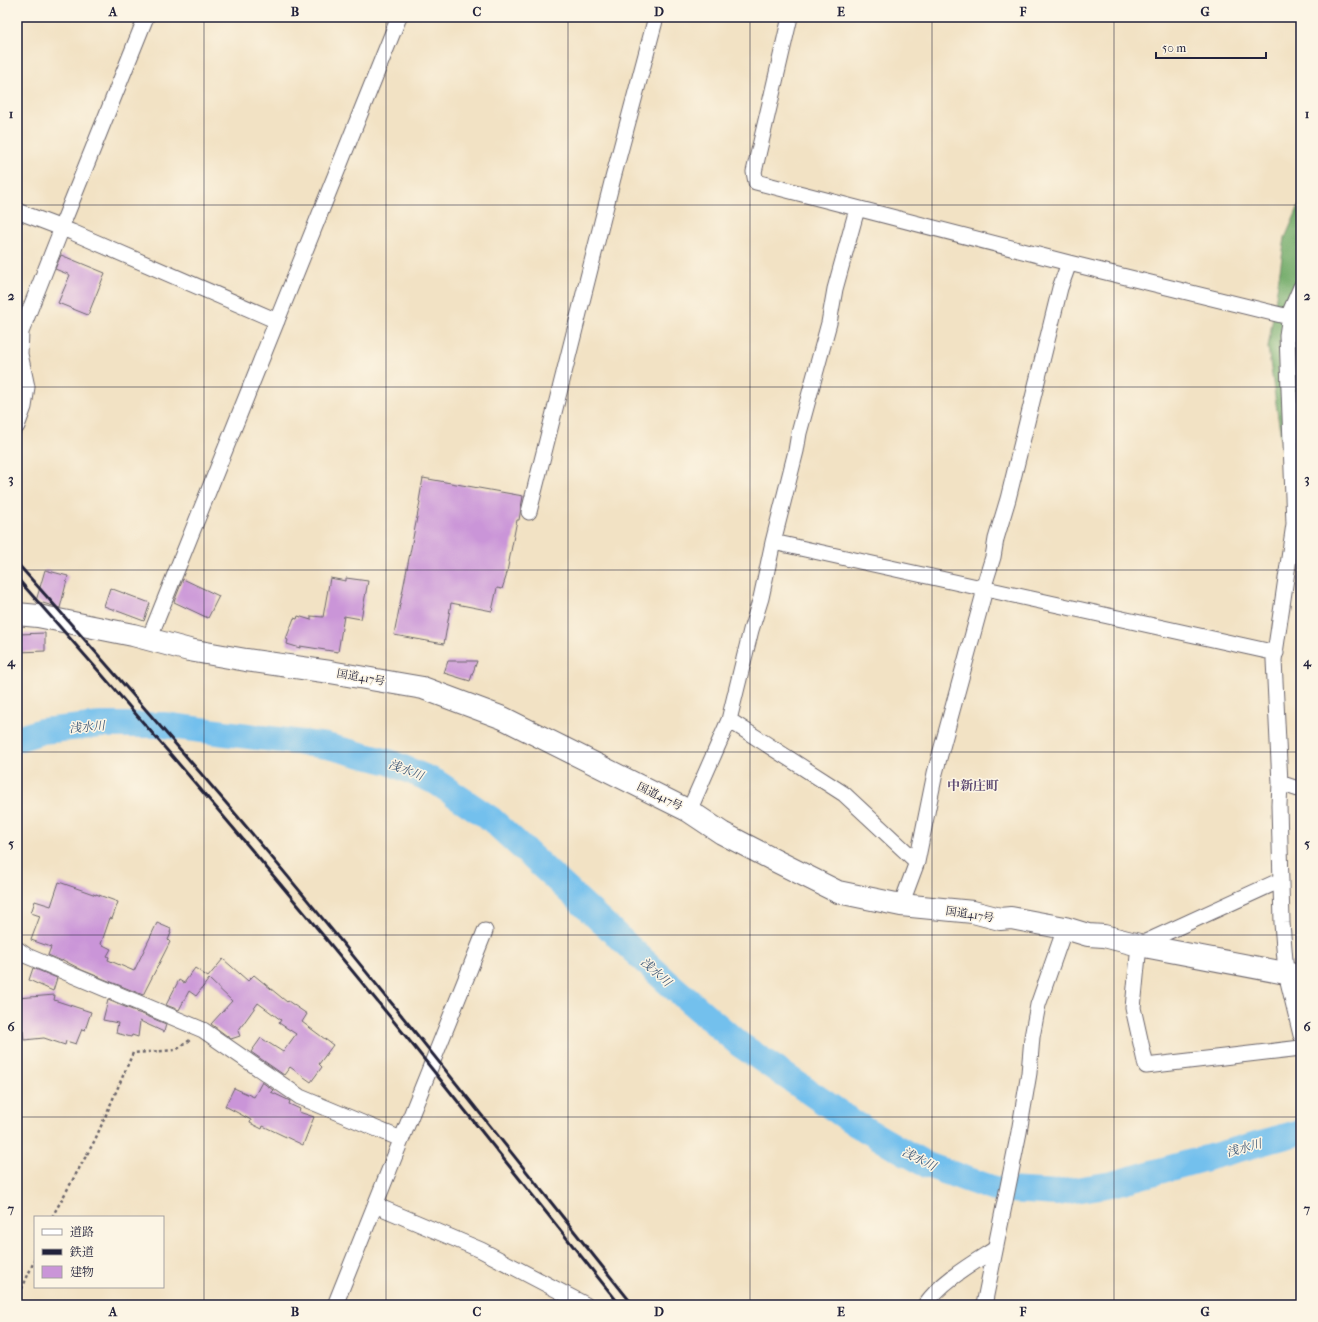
<svg xmlns="http://www.w3.org/2000/svg" width="1318" height="1322" font-family="'IM FELL French Canon','Noto Serif JP',serif">
<rect width="100%" height="100%" fill="#fcf5e5"/>
<filter id="ink" filterUnits="userSpaceOnUse"><feTurbulence type="fractalNoise" baseFrequency=".025" numOctaves="2"/><feDisplacementMap in="SourceGraphic" scale="8" xChannelSelector="R" yChannelSelector="G"/><feConvolveMatrix kernelMatrix="1 2 1 2 8 2 1 2 1" color-interpolation-filters="sRGB"/></filter>
<filter id="wash" filterUnits="userSpaceOnUse"><feTurbulence type="fractalNoise" baseFrequency=".012" numOctaves="4" result="noise"/><feDisplacementMap in="SourceGraphic" scale="16" xChannelSelector="R" yChannelSelector="G"/><feGaussianBlur stdDeviation="0.9" result="paint"/><feColorMatrix in="noise" values="0 0 0 0 0 0 0 0 0 0 0 0 0 0 0 0 0 1.4 0 .05"/><feComposite in="paint" operator="in"/></filter>
<g filter="url(#wash)">
<rect width="100%" height="100%" fill="#f2e2c4"/>
<path fill="#73ac6a" stroke="#4a6752" d="M1301 201V524L1286 473 1268 348 1285 238Z"/>
<g fill="none" stroke-linecap="round" stroke-linejoin="round">
<path stroke="#73c0ed" stroke-width="26" d="M17 739 42 731 101 725H163L327 746 389 762 436 782 491 819 666 981 739 1044 856 1124 927 1165 994 1189 1057 1193 1112 1184 1301 1132"/>
</g>
<g id="blocks">
<path fill="#ca95d8" d="M61 255 105 273 88 315 58 303 70 275 55 269Z
M423 478 523 496 519 520H517L506 577 502 589 497 588 492 611 451 603 444 644 394 635 420 502 419 501Z
M45 570 68 576 60 608 36 601Z
M330 578 346 581V578L368 581 361 619 344 616 338 652 300 646V648L287 644 288 640 286 639 294 618 297 619 298 616 311 620V616L323 617Z
M183 579 219 596 208 618 174 602Z
M110 588 150 603 144 621 104 606Z
M45 633V651L18 652 19 634Z
M448 661H477L470 681 444 673Z
M59 882 96 895V894L118 902 112 919 110 918 101 944 111 949 107 956 109 957 108 960 134 971 157 923 171 929 170 933H171L168 940 170 942 143 995 82 970 63 960 62 961 48 955 51 947 31 940 40 916 31 913 35 901 51 906Z
M223 959 248 981 254 975 287 1002 288 1001 307 1014 302 1022 333 1045 319 1064 322 1067 311 1082 290 1067 284 1075 251 1052 261 1038 283 1052 296 1034 279 1023 281 1020 258 1003 238 1031 240 1036 231 1039 211 1024 232 1001 209 979 196 996 189 991 179 1010 166 1005 179 980 184 983 195 968 208 977Z
M33 968 57 978 53 991 29 980Z
M55 995 54 1000 91 1012 85 1030 82 1029 76 1044 66 1041 65 1045 44 1038 24 1040 23 1030H17V998Z
M108 1000 135 1011V1012L142 1014 166 1024 164 1032 140 1021 138 1037 132 1035 131 1037 116 1033 118 1023 103 1020Z
M262 1082 273 1090 271 1092 290 1101 289 1104 300 1109 299 1112 314 1117 303 1145 263 1126 262 1129 250 1123 251 1120 225 1106 234 1088 254 1097Z"/>
</g>
</g>
<g filter="url(#ink)">
<use href="#blocks" fill-opacity="0" stroke="#6b656b" stroke-width="1"/>
<g fill="none" stroke-linecap="round" stroke-linejoin="round">
<defs>
<path id="street" d="M790 17 754 172 756 182 1069 263 1289 317
M17 211 72 232 277 321
M61 228 146 17
M1301 287 1291 310 1287 335 1294 524 1274 660 1280 783 1279 805 1282 923 1286 973 1301 1035
M17 426 24 407 27 387 20 354 21 332 62 228
M529 512 613 178 656 17
M773 542 1276 653
M149 639 399 17
M729 720 844 794 917 862
M1280 783 1301 790
M689 811 729 720 751 630 761 598 773 542 796 451 799 433 829 323 835 289 857 209
M1281 880 1139 945 1133 1008 1146 1066 1301 1048
M901 905 917 862 935 773 983 597V589L993 557 996 539 1008 499 1060 288 1069 263
M17 949 27 956 203 1030 300 1097 401 1139
M375 1205 481 1250 586 1305
M335 1305 485 931
M925 1305C942 1281 970 1265 995 1249
M984 1305 1019 1132 1029 1073 1032 1037 1038 1005 1065 928"/>
<path id="highway" d="M17 614 38 616 133 635 189 650 246 660 330 672 423 688 503 718 689 811 722 833 776 861 838 892 901 905 973 912 1000 919 1011 918 1065 928 1088 935 1104 936 1139 945 1301 976"/>
</defs>
<use href="#street" stroke="#6b656b" stroke-width="17"/>
<use href="#highway" stroke="#6b656b" stroke-width="24"/>
<path stroke="#6b656b" stroke-width="2.5" stroke-dasharray="3 3" stroke-linecap="butt" d="M52 1217 95 1140 133 1053 176 1050 190 1040
M17 1300 35 1259"/>
<use href="#street" stroke="#fff" stroke-width="15"/>
<use href="#highway" stroke="#fff" stroke-width="22"/>
<path stroke="#22223b" stroke-width="3" d="M17 563C90 645 162 728 233 811 370 973 501 1140 633 1305
M17 578C149 727 278 879 404 1034 476 1124 548 1215 620 1305"/>
</g>
</g>
<path fill="none" stroke="#22223b" stroke-width="1" stroke-opacity="0.55" d="M204 17V1305M386 17V1305M568 17V1305M750 17V1305M932 17V1305M1114 17V1305M17 205H1301M17 387H1301M17 570H1301M17 752H1301M17 935H1301M17 1117H1301"/>
<g text-anchor="middle" stroke-width="3" stroke-linejoin="round" paint-order="stroke">
<g font-size="11" fill="#22223b" stroke="#fcf5e5">
<text transform="translate(361 677) rotate(10)" y="4">国道417号</text>
<text transform="translate(660 796) rotate(26)" y="4">国道417号</text>
<text transform="translate(970 914) rotate(9)" y="4">国道417号</text>
</g>
<g font-size="12" font-style="italic" fill="#3e5979" stroke="#fcf5e5">
<text transform="translate(87 727) rotate(-5)" y="4">浅水川</text>
<text transform="translate(406 770) rotate(21)" y="4">浅水川</text>
<text transform="translate(656 972) rotate(42)" y="4">浅水川</text>
<text transform="translate(1244 1148) rotate(-15)" y="4">浅水川</text>
<text transform="translate(919 1159) rotate(27)" y="4">浅水川</text>
</g>
<g font-size="13" font-weight="bold" fill="#5d4a72" stroke="#fcf5e5">
<text x="973" y="790">中新庄町</text>
</g>
</g>
<rect width="1318" height="1322" fill="none" stroke="#fcf5e5" stroke-width="44"/>
<rect x="34" y="1216" width="130" height="72" fill="#fcf5e5" stroke="#a5a1a1"/>
<rect x="42" y="1229" width="20" height="6" fill="#ffffff" stroke="#a5a1a1"/>
<text x="70" y="1236" font-size="12" fill="#22223b">道路</text>
<rect x="42" y="1249" width="20" height="6" fill="#22223b" stroke="#a5a1a1"/>
<text x="70" y="1256" font-size="12" fill="#22223b">鉄道</text>
<rect x="42" y="1266" width="20" height="12" fill="#ca95d8" stroke="#a5a1a1"/>
<text x="70" y="1276" font-size="12" fill="#22223b">建物</text>
<path d="M1156 52v6h110v-6" fill="none" stroke="#22223b" stroke-width="2"/>
<text x="1162" y="52" font-size="12" fill="#22223b" stroke="#fcf5e5" stroke-width="3" paint-order="stroke">50 m</text>
<rect x="22" y="22" width="1274" height="1278" fill="none" stroke="#22223b" stroke-width="1.5"/>
<g font-size="13" text-anchor="middle" font-weight="bold" fill="#22223b">
<text x="113" y="16">A</text>
<text x="295" y="16">B</text>
<text x="477" y="16">C</text>
<text x="659" y="16">D</text>
<text x="841" y="16">E</text>
<text x="1023" y="16">F</text>
<text x="1205" y="16">G</text>
<text x="11" y="118">1</text>
<text x="1307" y="118">1</text>
<text x="11" y="300">2</text>
<text x="1307" y="300">2</text>
<text x="11" y="483">3</text>
<text x="1307" y="483">3</text>
<text x="11" y="666">4</text>
<text x="1307" y="666">4</text>
<text x="11" y="848">5</text>
<text x="1307" y="848">5</text>
<text x="11" y="1031">6</text>
<text x="1307" y="1031">6</text>
<text x="11" y="1213">7</text>
<text x="1307" y="1213">7</text>
<text x="113" y="1316">A</text>
<text x="295" y="1316">B</text>
<text x="477" y="1316">C</text>
<text x="659" y="1316">D</text>
<text x="841" y="1316">E</text>
<text x="1023" y="1316">F</text>
<text x="1205" y="1316">G</text>
</g>
</svg>
